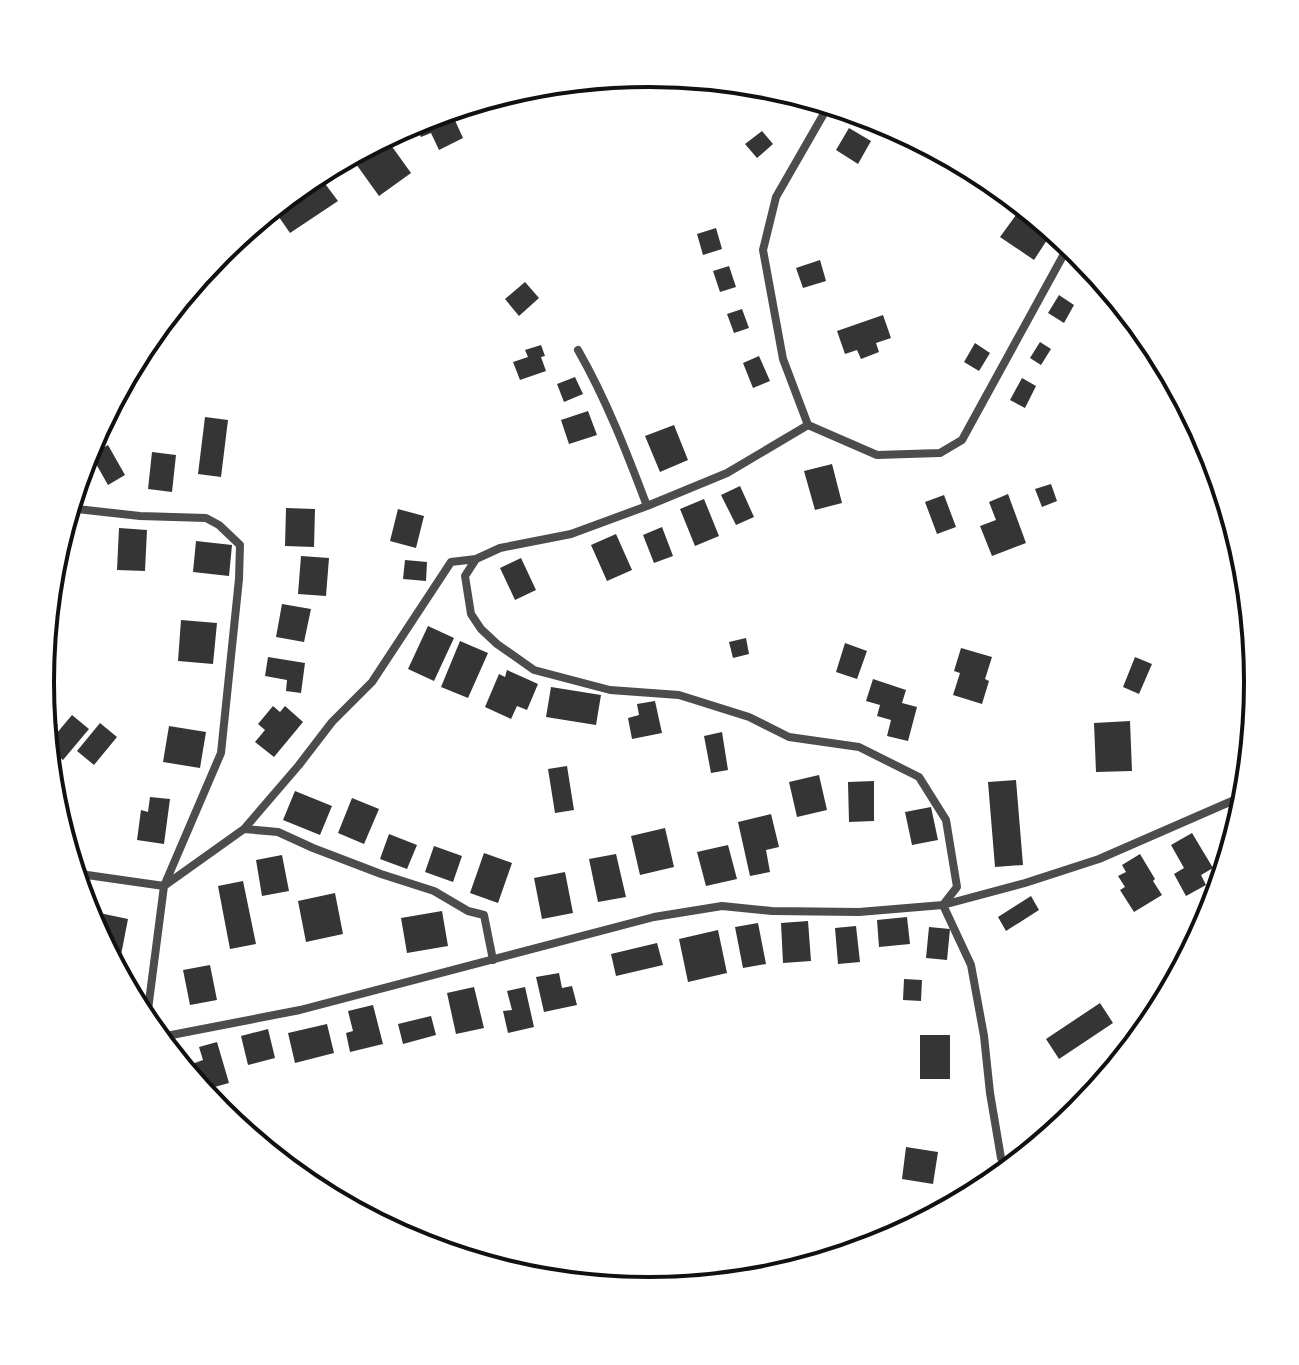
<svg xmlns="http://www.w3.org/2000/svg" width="1299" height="1365" font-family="'Noto Sans',sans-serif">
<rect width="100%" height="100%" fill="#fff"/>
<path fill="#353535" d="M514 90 516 95 487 108 483 99Z
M442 111 446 120 453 116 463 138 439 150 431 133 421 137 417 129 402 136 399 129 417 119Z
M849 128 871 141 858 164 836 150Z
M762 131 773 144 757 158 745 144Z
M388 141 411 173 379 196 356 164Z
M306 180 312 188 323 181 338 201 290 233 272 207 284 198 289 204 300 196 295 189Z
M1016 215 1049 237 1034 260 1000 237Z
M716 228 722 249 703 255 697 234Z
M820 260 826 281 803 288 796 268Z
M729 266 736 287 720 292 713 271Z
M525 282 539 298 519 316 505 299Z
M1059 295 1074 305 1064 323 1048 313Z
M742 309 749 328 734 333 727 314Z
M883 315 891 338 876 343 879 352 861 359 857 350 845 354 837 331Z
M1040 342 1051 349 1041 365 1030 358Z
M975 343 990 353 979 371 964 362Z
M541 345 545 356 541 357 546 371 520 380 513 362 528 357 525 350Z
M759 356 770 381 753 388 743 363Z
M575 377 583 394 564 402 557 384Z
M1022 378 1036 386 1025 408 1010 400Z
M588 411 597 435 569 444 561 420Z
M205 417 228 420 221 477 198 474Z
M674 425 688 460 660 472 645 436Z
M108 445 125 475 108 485 91 455Z
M152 452 176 455 172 492 148 489Z
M832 464 842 503 815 510 804 471Z
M1051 484 1057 501 1042 507 1035 489Z
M740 486 754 517 736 525 721 495Z
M1008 494 1026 543 992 556 980 526 996 520 989 502Z
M944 495 956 527 937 534 925 502Z
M704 499 719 536 695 546 680 509Z
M286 508 315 509 314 547 285 546Z
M398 509 424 516 416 548 390 541Z
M662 527 673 556 654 563 643 535Z
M119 528 147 530 145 571 117 570Z
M616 534 632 570 607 581 591 545Z
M196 541 232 545 229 576 193 572Z
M301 556 329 558 326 596 298 594Z
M521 558 536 590 515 600 500 568Z
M405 560 427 562 426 581 403 579Z
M282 604 311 609 304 642 276 637Z
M181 620 217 623 213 664 178 661Z
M428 626 454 638 434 681 408 669Z
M746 638 749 654 733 658 729 642Z
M460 641 488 653 468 698 441 687Z
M845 643 867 651 857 679 836 672Z
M961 648 992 657 985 679 989 681 982 704 953 695 960 673 954 671Z
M268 657 305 663 301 693 286 691 287 680 265 676Z
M1135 657 1152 664 1139 694 1123 687Z
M507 670 538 684 527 710 517 706 511 719 485 707 499 674 505 677Z
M873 679 906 690 902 703 917 707 908 741 887 736 891 720 877 716 880 705 866 701Z
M551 687 601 695 596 725 546 717Z
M655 701 662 733 632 739 628 718 639 715 637 704Z
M273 706 280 712 285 706 303 722 274 757 255 742 265 730 258 724Z
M43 713 58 725 46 740 44 721Z
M72 715 89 729 63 760 46 746Z
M1130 721 1132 771 1096 772 1094 723Z
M100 723 117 737 94 765 77 751Z
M169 726 206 732 200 768 163 762Z
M722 732 728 770 711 773 704 736Z
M567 766 574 810 555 813 548 769Z
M819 775 827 810 797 817 789 782Z
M1016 780 1023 865 995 867 988 782Z
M874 781V821L849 822 848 782Z
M295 791 332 806 320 835 283 820Z
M150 797 170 799 164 844 137 840 141 810 148 812Z
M352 798 379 809 364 844 338 833Z
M931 807 938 840 912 845 905 812Z
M771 814 779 847 766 850 770 872 750 876 738 822Z
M665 828 674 867 640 875 631 836Z
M1192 833 1213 868 1201 875 1206 885 1186 896 1174 874 1184 868 1171 845Z
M389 834 417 845 407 869 380 859Z
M728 845 737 879 706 886 697 852Z
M434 846 462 856 453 882 425 872Z
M484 853 512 863 498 903 470 893Z
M616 854 626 897 598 902 589 859Z
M1140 854 1155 879 1153 881 1162 895 1134 912 1120 890 1125 887 1118 876 1126 872 1122 865Z
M282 855 289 891 262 896 256 860Z
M565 872 573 913 542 919 534 878Z
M243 881 256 944 230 949 218 886Z
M335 893 343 934 306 942 298 901Z
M1031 896 1039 910 1006 931 998 917Z
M85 910 128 919 121 955 106 952Z
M442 911 448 946 407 953 401 918Z
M907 917 910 944 879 947 877 920Z
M808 921 811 961 783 963 781 923Z
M758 923 766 964 743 968 735 927Z
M856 926 860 962 838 964 835 928Z
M929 927 950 929 947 960 926 958Z
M718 930 727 973 688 982 679 939Z
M657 943 663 965 616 976 611 954Z
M210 965 217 1000 190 1005 183 970Z
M559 973 562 988 572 986 577 1005 544 1012 536 977Z
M904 979 922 980 921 1001 903 1000Z
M474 987 484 1028 456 1034 447 993Z
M525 987 534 1027 508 1033 503 1011 512 1010 507 991Z
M1100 1003 1113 1023 1059 1059 1046 1039Z
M373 1005 383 1044 350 1052 346 1033 353 1031 348 1011Z
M431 1016 436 1035 403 1044 398 1024Z
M327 1024 334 1053 295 1063 288 1033Z
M268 1029 275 1058 248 1065 241 1036Z
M920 1035H950V1079H920Z
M217 1042 229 1083 200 1091 195 1085 189 1065 203 1060 199 1047Z
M906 1147 938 1152 933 1184 902 1179Z"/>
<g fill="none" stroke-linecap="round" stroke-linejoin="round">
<path stroke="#4c4c4c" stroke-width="8" d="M578 350C606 399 627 453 647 506
M808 425 877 455 940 453 962 440 1070 243
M68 510 77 509 140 516 206 518 219 525 240 545 239 579 221 753 164 886 146 1025
M476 559 465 576 471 614 481 629 497 644 534 670 610 690 679 695 749 717 789 737 859 747 919 777 946 820 957 887 943 905 971 965 984 1036 990 1093 1001 1158 1012 1170
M244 829 299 765 332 722 372 682 451 562 476 559 500 548 571 534 647 506 727 473 808 425 783 359 763 250 776 197 830 103
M73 873 164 886 244 829 278 832 313 848 381 874 434 891 468 911 484 915 493 960
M156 1038 300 1010 654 917 722 906 772 911 859 912 943 905 1025 883 1099 859 1248 794"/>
</g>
<path d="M0 0H1299V1365H0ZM54 682a595 595 0 1 1 1190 0a595 595 0 1 1-1190 0Z" fill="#fff" fill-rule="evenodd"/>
<path fill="none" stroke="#111" stroke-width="4" d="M54 682a595 595 0 1 1 1190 0a595 595 0 1 1-1190 0Z"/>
</svg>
